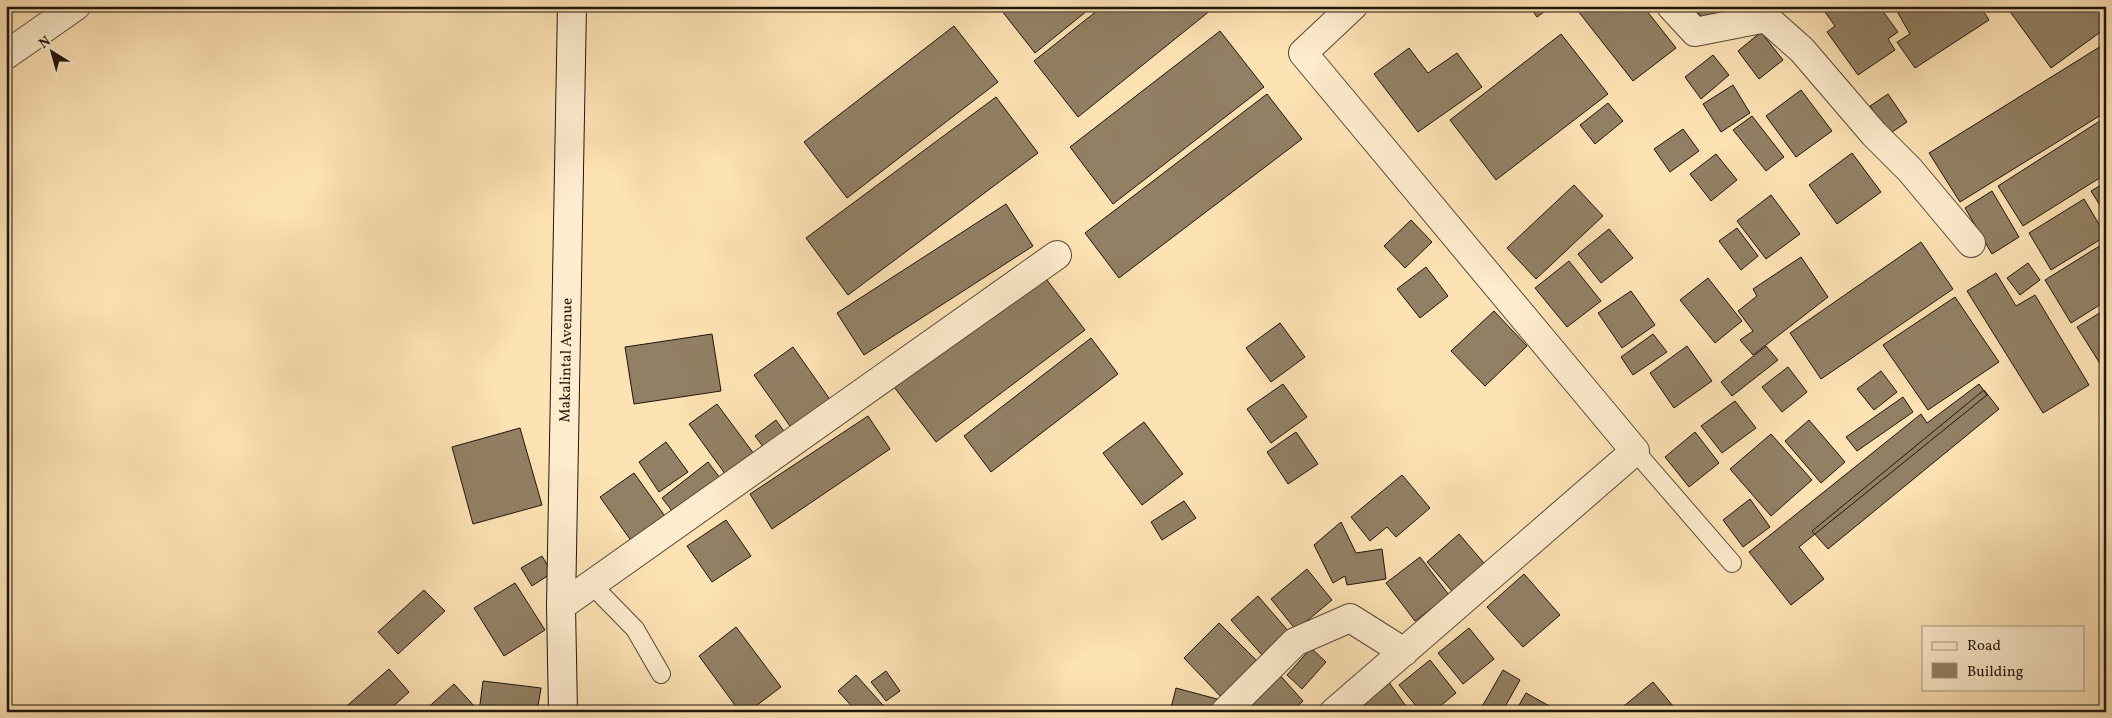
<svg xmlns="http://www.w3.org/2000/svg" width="2112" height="718" font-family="Vollkorn,serif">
<rect width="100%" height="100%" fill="#fde2b4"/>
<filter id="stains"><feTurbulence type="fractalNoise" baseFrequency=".004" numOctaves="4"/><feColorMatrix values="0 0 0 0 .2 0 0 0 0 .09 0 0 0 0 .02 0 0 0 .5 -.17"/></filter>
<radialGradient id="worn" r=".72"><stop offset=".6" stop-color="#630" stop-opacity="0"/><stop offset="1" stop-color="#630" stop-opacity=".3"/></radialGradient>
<path fill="#928064" stroke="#1f150d" d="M998 6H1093L1035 53Z
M1103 6H1216L1078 117 1034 61Z
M1529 6H1552L1537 17Z
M1574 6H1643L1676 48 1633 81Z
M1692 6H1729L1708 24Z
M1832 6H1879L1898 32 1888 39 1895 50 1858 75 1827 32 1835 26 1825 12Z
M1894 6H1980L1989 20 1915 68 1897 42 1910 34Z
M2006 6H2101L2106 13V28L2051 68Z
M954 26 998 82 847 198 804 142Z
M1220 31 1264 87 1113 204 1070 147Z
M1761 32 1783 60 1759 79 1738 51Z
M1561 34 1608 94 1496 180 1450 120Z
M2106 43V112L1960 202 1929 153Z
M1409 48 1428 73 1457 53 1482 87 1418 132 1374 74Z
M1713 55 1729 75 1701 99 1685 77Z
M1733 85 1750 113 1721 132 1703 104Z
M1801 90 1832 131 1796 157 1766 116Z
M1267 94 1302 139 1119 278 1085 233Z
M1888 94 1907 122 1889 134 1870 106Z
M996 97 1038 153 848 295 806 238Z
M1608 103 1623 121 1595 144 1580 125Z
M1752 116 1784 157 1766 171 1733 130Z
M2106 117V174L2023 226 1998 186Z
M1683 129 1699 151 1670 172 1654 149Z
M1852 153 1881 192 1837 224 1809 185Z
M1716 154 1737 180 1711 201 1690 174Z
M2106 182V215L2091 191Z
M1574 185 1603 216 1536 279 1507 248Z
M1992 191 2019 237 1992 254 1965 208Z
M1771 195 1800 234 1766 259 1737 221Z
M2084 199 2106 236 2051 270 2029 233Z
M1006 204 1033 246 864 355 837 313Z
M1411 220 1432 242 1405 268 1384 246Z
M1737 228 1758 256 1741 270 1719 241Z
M1609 229 1633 258 1601 283 1578 254Z
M1921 242 1953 289 1821 379 1790 333Z
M2106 242V301L2071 323 2045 280Z
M1801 257 1828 297 1753 355 1740 340 1753 331 1738 311 1757 296 1753 289Z
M1569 261 1601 301 1567 327 1535 288Z
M2028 263 2040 280 2020 295 2007 278Z
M1426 267 1448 296 1420 318 1397 289Z
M1040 271 1085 330 936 442 891 383Z
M1996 273 2016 306 2035 295 2089 385 2043 413 1967 291Z
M1708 278 1742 321 1715 343 1680 300Z
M1631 291 1655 325 1622 348 1598 313Z
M1955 297 1999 362 1928 410 1883 345Z
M2106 309V369L2104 370 2077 327Z
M1494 311 1527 346 1485 386 1451 351Z
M1280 323 1305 357 1271 382 1246 348Z
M712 334 721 391 634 404 625 347Z
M1653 334 1667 352 1633 375 1621 357Z
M1091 338 1118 374 991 472 964 436Z
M1687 346 1712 381 1674 408 1650 373Z
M1766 346 1778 360 1732 396 1721 382Z
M793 347 836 408 797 436 754 375Z
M1788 367 1807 392 1782 412 1762 387Z
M1881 371 1897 392 1874 410 1857 389Z
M1283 384 1307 417 1271 443 1247 409Z
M1979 384 1987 395 1799 547 1824 579 1791 605 1749 552 1921 414 1927 423Z
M1984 390 1999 409 1828 549 1812 531Z
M1903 397 1913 412 1857 451 1846 437Z
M1735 401 1756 428 1722 453 1701 426Z
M717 404 754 454 726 475 689 424Z
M868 416 890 449 772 529 750 494Z
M776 420 788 437 767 452 755 436Z
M1809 420 1845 462 1821 483 1785 441Z
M1144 422 1183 474 1142 505 1103 453Z
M520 428 542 505 473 524 452 447Z
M1296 432 1318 464 1288 484 1267 452Z
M1695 432 1719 463 1689 487 1665 457Z
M1771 434 1812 480 1771 516 1730 469Z
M666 442 688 472 659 492 639 462Z
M708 462 726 486 680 521 662 498Z
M634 473 672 526 637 549 600 497Z
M1402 475 1430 508 1396 537 1387 527 1370 541 1351 517Z
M1750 499 1770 527 1743 547 1723 520Z
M1184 501 1196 518 1162 540 1151 522Z
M726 520 751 556 712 582 687 546Z
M1341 522 1356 553 1382 549 1386 579 1347 585 1345 576 1333 583 1314 545Z
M1459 534 1489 569 1457 597 1427 562Z
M542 556 552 573 532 586 521 568Z
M1420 557 1449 595 1415 621 1386 583Z
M1307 569 1332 600 1296 630 1271 599Z
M1524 574 1560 615 1523 647 1487 607Z
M515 583 545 630 504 656 474 608Z
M424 590 445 611 398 654 378 632Z
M1258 596 1289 632 1262 655 1231 620Z
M1219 623 1260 664 1224 700 1184 658Z
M736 627 781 687 748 712H740L699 656Z
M1469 628 1494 659 1463 684 1438 653Z
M1311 648 1326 662 1302 689 1287 675Z
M1430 660 1456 693 1433 712H1421L1399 685Z
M389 669 409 692 387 712H340Z
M1503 670 1520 680 1502 712H1479Z
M886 671 900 691 886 701 871 682Z
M1278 673 1303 701 1291 712H1241Z
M856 675 889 712H857L838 691Z
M483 681 541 688 537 712H479Z
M1388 681 1410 712H1359L1355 706Z
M1653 682 1677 711 1619 712 1618 711Z
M454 684 476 708 472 712H423Z
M1176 688 1217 699 1213 712H1170Z
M1526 693 1560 712H1515Z"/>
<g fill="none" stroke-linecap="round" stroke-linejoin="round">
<defs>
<path id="service" d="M1635 451 1732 563
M591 584 635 629 661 674"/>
<path id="minor" d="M1671 6 1695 32 1766 18 1802 50 1874 134 1910 170 1971 243
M6 55 76 6
M561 606 1057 255
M1225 712 1295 642 1350 618 1404 652
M1334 712 1635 451 1303 53 1353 6"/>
<g id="secondary">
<path id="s1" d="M563 712 561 606 572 6"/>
</g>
</defs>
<use href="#service" stroke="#564837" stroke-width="20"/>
<use href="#minor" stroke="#564837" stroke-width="30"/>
<use href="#secondary" stroke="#1f150d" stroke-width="30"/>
<use href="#service" stroke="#feecce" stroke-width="18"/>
<use href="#minor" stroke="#feecce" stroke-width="28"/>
<use href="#secondary" stroke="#feecce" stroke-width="28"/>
</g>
<g text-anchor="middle" stroke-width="5" stroke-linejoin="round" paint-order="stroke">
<g font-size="15" fill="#1f150d" stroke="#feecce">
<text dy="5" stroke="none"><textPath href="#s1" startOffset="352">Makalintal Avenue</textPath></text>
</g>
</g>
<rect width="2112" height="718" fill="none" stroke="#fde2b4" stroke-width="25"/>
<rect x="8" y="8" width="2097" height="703" fill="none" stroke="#1f150d" stroke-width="2.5"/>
<rect x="12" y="12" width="2087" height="693" fill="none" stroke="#1f150d"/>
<rect x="1922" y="626" width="162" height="65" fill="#feecce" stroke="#a59681"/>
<rect x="1932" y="642" width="25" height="8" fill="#feecce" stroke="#a59681"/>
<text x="1967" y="650" font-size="15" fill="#1f150d">Road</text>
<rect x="1932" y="663" width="25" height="15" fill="#928064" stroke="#a59681"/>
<text x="1967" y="676" font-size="15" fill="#1f150d">Building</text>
<g transform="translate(52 52) rotate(323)" stroke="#feecce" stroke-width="4" paint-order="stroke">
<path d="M0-4L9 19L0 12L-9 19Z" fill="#1f150d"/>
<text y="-8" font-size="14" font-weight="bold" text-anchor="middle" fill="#1f150d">N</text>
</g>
<rect width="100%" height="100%" filter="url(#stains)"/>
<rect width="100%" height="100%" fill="url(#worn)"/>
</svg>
